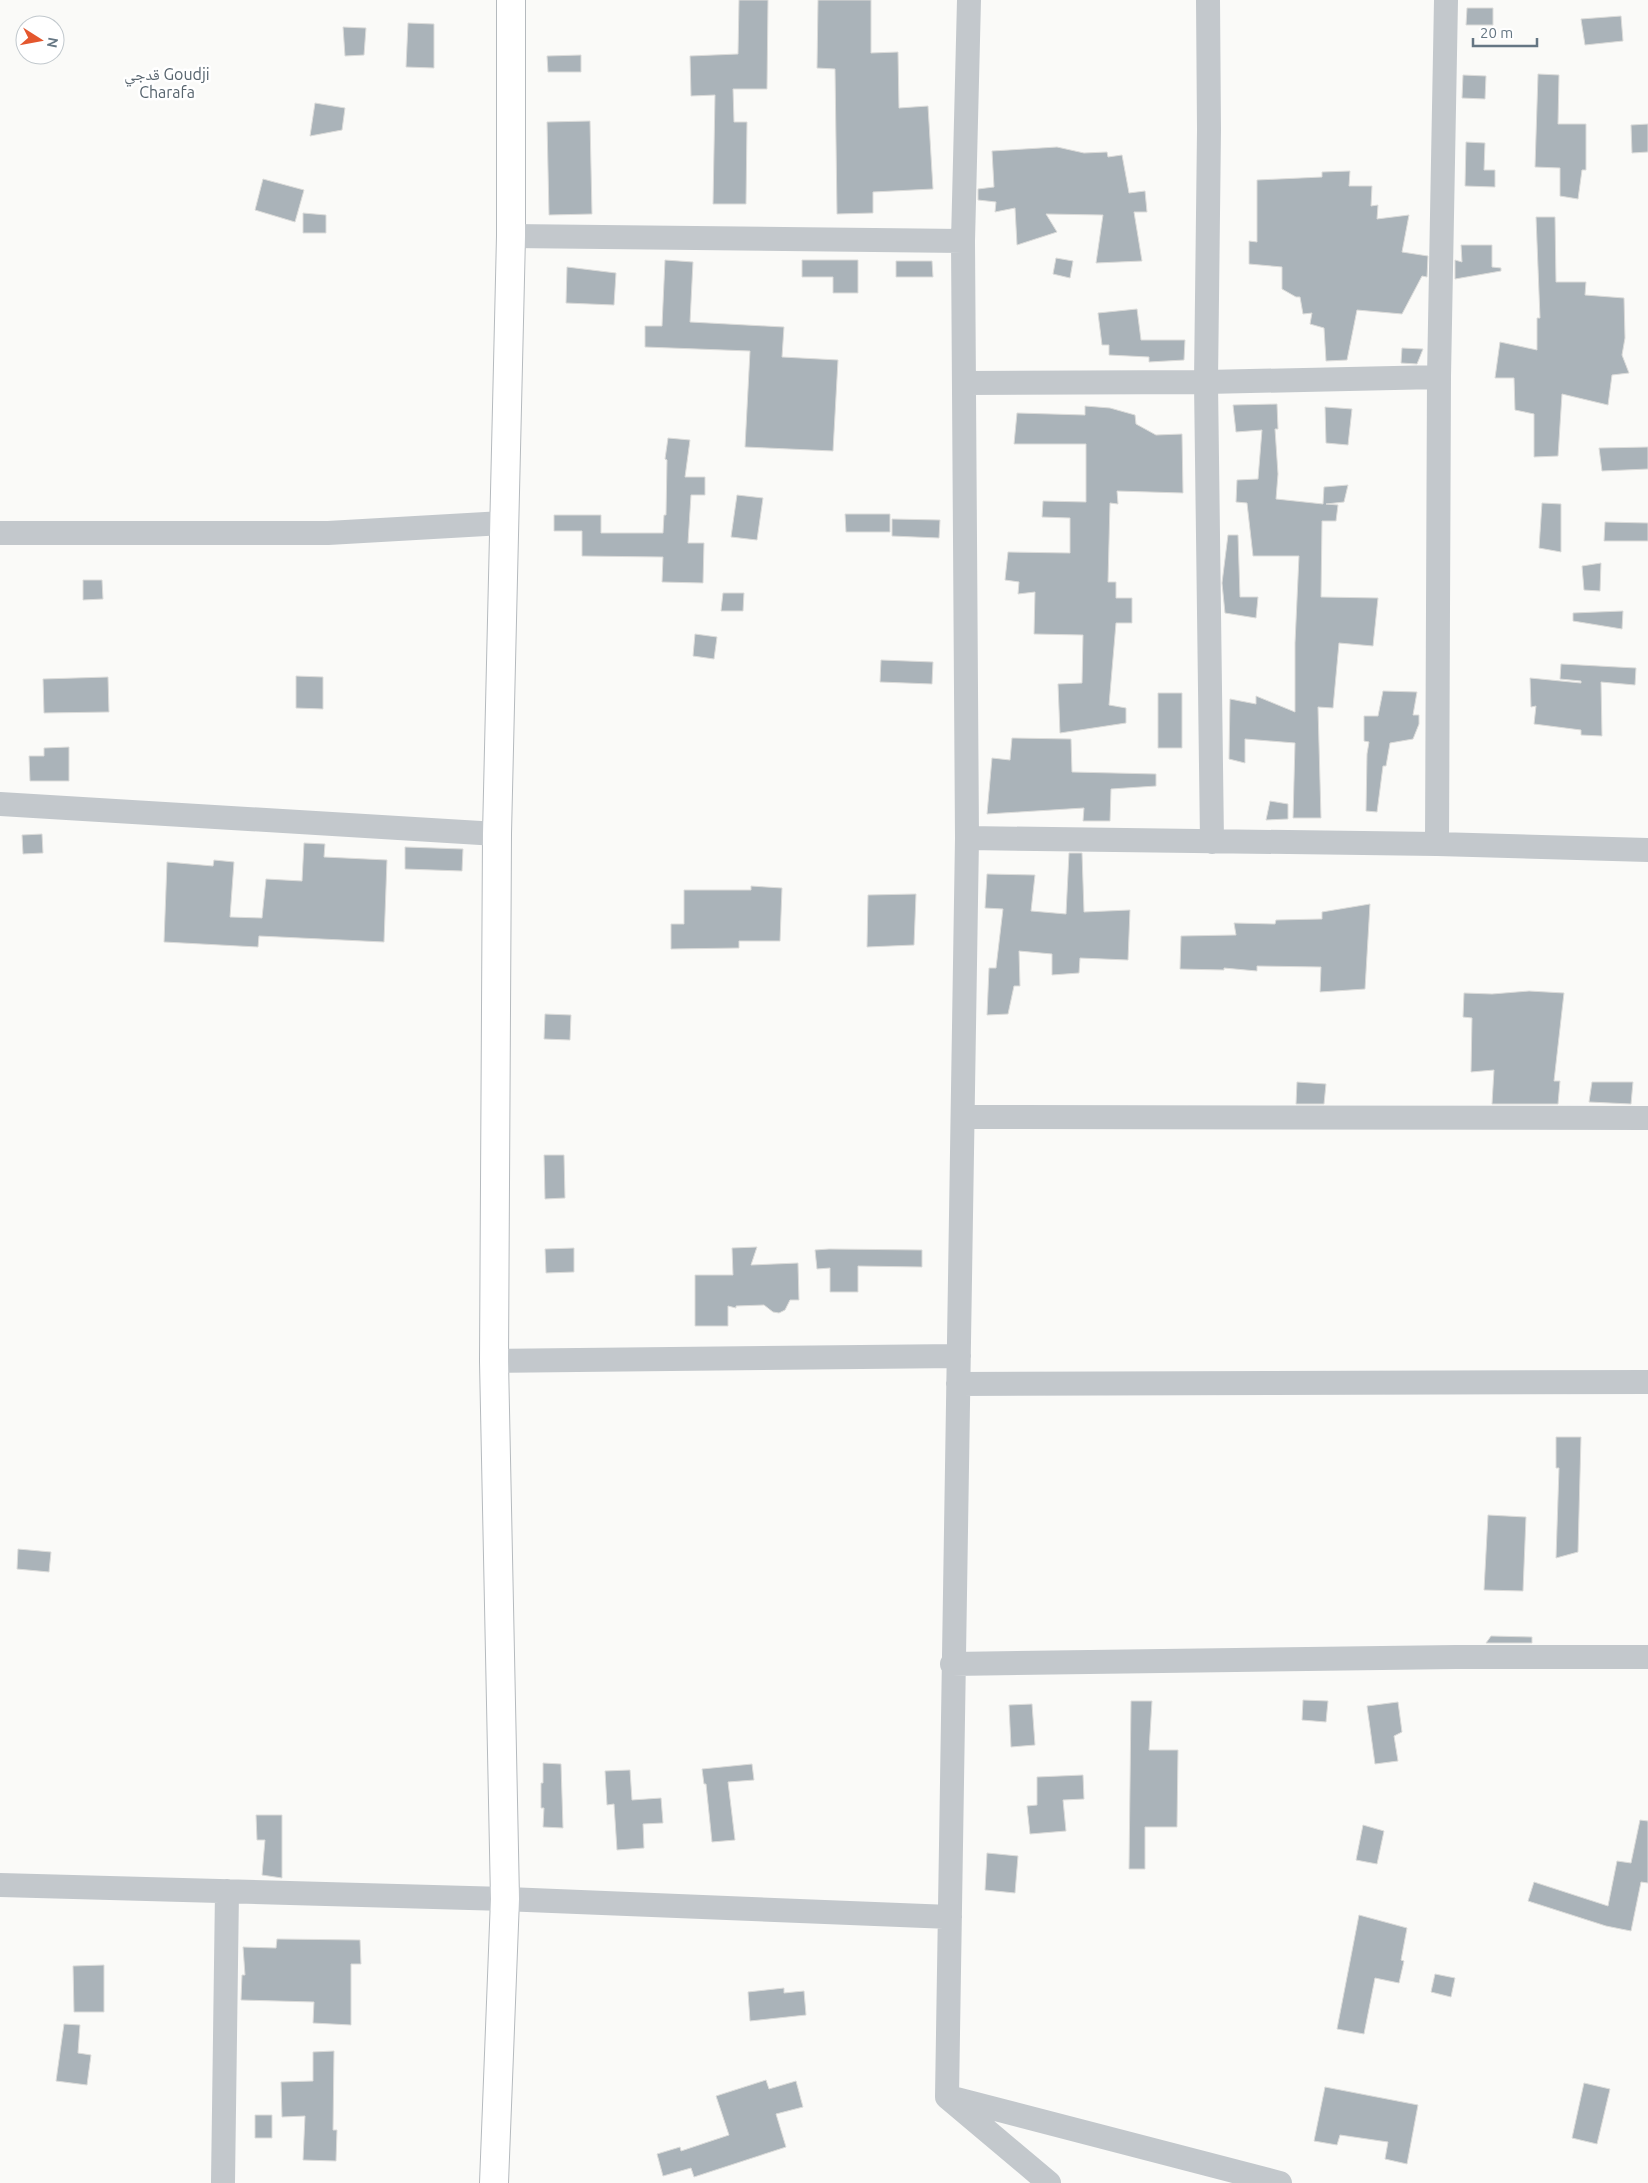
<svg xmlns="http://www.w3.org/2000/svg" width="1648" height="2183" font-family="Ubuntu,'Noto Naskh Arabic',sans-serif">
<rect width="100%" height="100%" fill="#fafaf8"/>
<path fill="#aab3b9" stroke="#dcdcda" d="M739 0H768L767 89H733L734 122H747L746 204H713L715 95 691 96 690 56 738 54Z
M818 0H871V53L898 52 899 108 928 106 933 189 873 192V213L837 214 835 69 817 68Z
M1467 8H1493V25H1466Z
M1621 16 1623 41 1585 45 1581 19Z
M408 23 434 24V68L406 67Z
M343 27 366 28 364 55 345 56Z
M581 55V72H548L547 56Z
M1538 74 1559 75 1558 124H1586V170H1582L1578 199 1560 196V168L1535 167Z
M1463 75 1486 76 1485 99 1462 98Z
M315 103 345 108 342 130 310 136Z
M590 121 592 214 549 215 547 122Z
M1648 124V152L1632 153 1631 125Z
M1466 142 1485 143 1484 170H1495V187L1465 186Z
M1057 147 1084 153 1107 152 1108 157 1122 155 1129 193 1145 191 1147 212H1134L1142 261 1096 263 1103 215 1046 214 1057 232 1017 245 1015 208 995 212 996 202 978 200V189L994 187 992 151Z
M1350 171 1349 186H1372L1371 206 1378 205 1377 219 1409 215 1402 252 1428 256 1427 277 1422 276 1402 314 1357 310 1347 360 1326 361 1324 328 1310 324 1312 313 1303 314 1300 297H1296L1282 289V267L1249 264V241L1257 242V180L1322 177V172Z
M263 179 304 190 295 222 255 210Z
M303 213 326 215V233H303Z
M1536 217H1555L1556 282H1586L1585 295 1624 298 1625 338 1622 355 1629 373 1612 375 1608 405 1562 394 1558 456 1534 457V414L1515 410 1514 378H1495L1500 342 1537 350V318H1540Z
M1461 245H1492V267L1501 268V271L1455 279V260L1462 262Z
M1056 258 1073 261 1070 278 1053 274Z
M665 260 693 262 690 322 784 327 782 357 838 360 833 451 745 447 750 351 645 347V326H662Z
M802 260H858V293H833V277H802Z
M896 261H932L933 277H896Z
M567 267 616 273 614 305 566 303Z
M1137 309 1141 340H1185L1184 360 1149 362V357L1109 355V345H1102L1098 313Z
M1402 348 1423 349 1417 364 1401 363Z
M1277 404 1278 429H1275L1278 474 1276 499 1323 504 1324 487 1348 485 1344 502 1326 504 1338 505 1336 521H1322L1321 597 1378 598 1373 646 1339 643 1333 708 1318 707 1321 818H1293L1295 743 1245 739V763L1229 759 1230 699 1256 704V696L1295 712V643L1299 556H1253L1247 503 1236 502 1237 480 1258 479 1262 430 1236 432 1233 405Z
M1085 406 1110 408 1135 415 1136 424 1156 435 1182 434 1183 493 1117 491 1118 504 1110 503 1108 582H1116V598H1132V623H1116L1109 705 1126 708V723L1060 733 1058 684 1082 683 1083 635 1034 634 1035 592 1018 594 1019 582 1005 580 1008 552 1070 553V518L1042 517 1043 501 1086 502V444H1014L1017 413 1085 415Z
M1325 407 1352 409 1348 445 1326 443Z
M668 438 690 440 685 477H705V495H691L688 543H704L703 583 662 582 663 557 582 556V531H554V515H601V533H663L664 515H666L667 460 665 459Z
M1648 447V469L1602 471 1599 448Z
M737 495 763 498 757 540 731 537Z
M1542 503 1561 504V552L1539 548Z
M845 514H890V532H846Z
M892 519 940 520 939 538 892 536Z
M1605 522 1648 523V541H1604Z
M1228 535H1238L1240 597H1258L1256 618 1225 613 1222 583Z
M1601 563 1600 591 1584 590 1582 566Z
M83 580H102L103 599 83 600Z
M723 593H744L743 611H721Z
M1623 611 1622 629 1573 621V613Z
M695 634 717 637 714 659 693 656Z
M881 660 933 662 932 684 880 682Z
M1561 664 1636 668 1635 685 1601 682 1602 736 1581 735V730L1534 724 1536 706 1531 707 1530 678 1581 683V681L1560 679Z
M296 676 323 677V709L296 708Z
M108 677 109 712 44 713 43 679Z
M1383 691 1417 692 1413 715H1419V724L1413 739 1390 743 1386 766H1383L1377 812 1366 811 1367 754 1369 742 1364 741V716H1378Z
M1158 693H1182V748H1158Z
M1012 738 1071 739 1072 772 1156 774V786L1111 789 1110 821H1083L1084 808 987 814 992 758 1010 760Z
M69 747V781H30L29 756H44V748Z
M1270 801 1288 804V819L1266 820Z
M42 834 43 853 23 854 22 835Z
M304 843 325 844 324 857 387 860 384 942 259 936 258 947 164 942 167 862 213 866 214 860 234 862 230 917 262 918 266 879 302 881Z
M405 847 463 849 462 871 405 869Z
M1069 853H1082L1084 912 1130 910 1128 960 1080 958 1079 973 1052 975V954L1019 951 1020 986H1014L1008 1014 987 1015 989 968H996L1003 909 985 908 987 874 1035 875 1031 911 1066 914Z
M751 886 782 888 780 941H739V948L671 949V924H684V890H751Z
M916 894 914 945 867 947 868 895Z
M1370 904 1365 989 1320 992 1321 967 1257 966V971L1224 968V970L1180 969 1181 936 1236 935 1234 923 1275 924 1276 920 1322 919V912Z
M1529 991 1564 993 1554 1081H1560L1558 1104H1492L1494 1070 1471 1072 1472 1018 1463 1017 1464 993 1492 994Z
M545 1014 571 1015 570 1040 544 1039Z
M1297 1082 1326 1084 1324 1104H1296Z
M1592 1082H1633L1631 1104 1589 1102Z
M544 1155H564L565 1198 545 1199Z
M757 1247 751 1265 798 1263 799 1300H790L785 1310 779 1313 773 1312 764 1305 736 1306V1308L728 1306V1326H695V1275H733L732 1248Z
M574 1248V1272L546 1273 545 1249Z
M829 1249 922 1250V1267L858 1266V1292H830V1268L817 1269 815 1250Z
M1556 1437H1581L1578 1552 1556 1558 1559 1468H1556Z
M1488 1515 1526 1517 1523 1591 1484 1590Z
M18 1549 51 1552 49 1572 17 1569Z
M1491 1636 1532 1637V1643H1486Z
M1303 1700 1328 1701 1326 1722 1302 1720Z
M1131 1701H1152L1149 1750H1178L1177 1827H1145V1869H1129Z
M1398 1702 1402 1732 1394 1736 1398 1761 1375 1764 1367 1706Z
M1032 1704 1035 1745 1011 1747 1009 1705Z
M543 1763 561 1764 563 1828 543 1827 544 1808H541V1783H543Z
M752 1764 754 1780 728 1782 735 1840 712 1842 706 1784H704L702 1769Z
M630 1770 632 1800 661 1798 663 1823 643 1824 644 1848 617 1850 614 1804 607 1805 605 1771Z
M1083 1775 1084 1799 1063 1800 1066 1831 1030 1834 1027 1806 1037 1805V1777Z
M256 1815H282V1878L262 1875 265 1840H257Z
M1640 1820 1648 1821V1883L1641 1882 1631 1931 1606 1926 1528 1901 1534 1882 1608 1906 1617 1861 1631 1863Z
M1363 1825 1384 1831 1377 1864 1356 1860Z
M987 1853 1018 1856 1015 1893 985 1890Z
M1359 1915 1407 1928 1401 1960 1404 1961 1399 1983 1375 1978 1364 2034 1337 2029Z
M277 1939 360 1940 361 1964H351V2025L313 2023 314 2002 241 2000 242 1975H245L243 1947 276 1948Z
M104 1965V2012H74L73 1966Z
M1435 1974 1455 1978 1451 1997 1431 1992Z
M784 1988V1993L804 1991 806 2015 750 2021 748 1992Z
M64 2024 80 2025 78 2053 91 2055 87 2085 56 2081Z
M334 2051 333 2130H337L336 2161 303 2160 305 2116 282 2117 281 2082 313 2081V2052Z
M766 2080 769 2089 796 2081 803 2107 776 2114 786 2147 694 2177 691 2168 663 2176 657 2154 680 2147 681 2151 729 2135 716 2096Z
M1584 2083 1610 2089 1597 2144 1572 2138Z
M1325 2087 1418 2105 1407 2164 1385 2159 1388 2142 1340 2135 1337 2145 1314 2141Z
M255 2115H272V2138H255Z"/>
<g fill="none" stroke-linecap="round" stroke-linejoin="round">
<defs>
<path id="major" d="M494 2183 505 1899 494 1361 497 834 511 236V0"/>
</defs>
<use href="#major" stroke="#b5babe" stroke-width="30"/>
<path stroke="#c3c8cc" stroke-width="24" d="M969 0 963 241 967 838 947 2097 1049 2183
M1208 0 1209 130 1206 382 1212 842
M511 236 963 241
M965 383 1206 382 1439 377
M0 533H328L503 523
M0 804 497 834
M967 838 1437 844 1648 850
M1437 844 1439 377 1446 0
M963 1117 1648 1118
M494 1361 959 1356
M958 1384 1648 1382
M952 1664 1456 1657H1648
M0 1885 505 1899 950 1917
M953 2098 1280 2183
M223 2183 227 1891"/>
<use href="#major" stroke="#fff" stroke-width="28"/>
</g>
<g text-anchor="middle" stroke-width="5" stroke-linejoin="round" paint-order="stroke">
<g font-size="16" fill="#57646e" stroke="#fff">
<text x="167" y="80">قدجي Goudji<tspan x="167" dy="18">Charafa</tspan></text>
</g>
</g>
<g transform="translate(40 40) rotate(101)"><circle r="24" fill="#ffffff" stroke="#c1c8cd"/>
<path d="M0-4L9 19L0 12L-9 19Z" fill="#e4572e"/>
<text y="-8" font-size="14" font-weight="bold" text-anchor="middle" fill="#657683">N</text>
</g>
<path d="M1473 38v8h64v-8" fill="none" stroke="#657683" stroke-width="2.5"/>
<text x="1480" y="38" font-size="15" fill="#657683" stroke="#ffffff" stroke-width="4" paint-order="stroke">20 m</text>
</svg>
